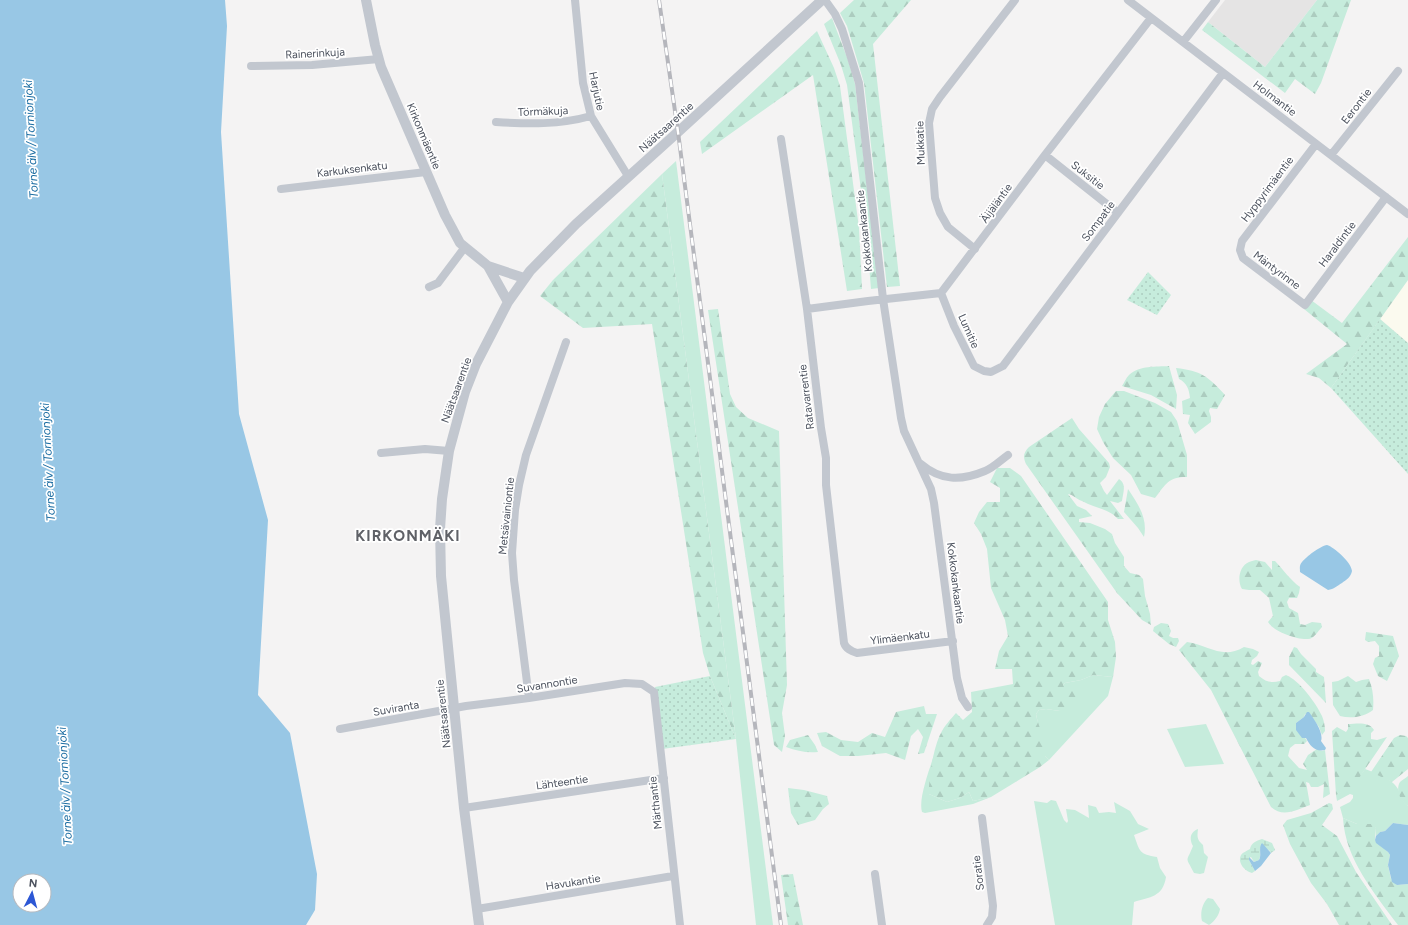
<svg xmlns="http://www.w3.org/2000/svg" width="1408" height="925" font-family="Figtree,sans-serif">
<defs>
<pattern id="forest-firs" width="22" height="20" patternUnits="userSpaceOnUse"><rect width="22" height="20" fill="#c6ecdc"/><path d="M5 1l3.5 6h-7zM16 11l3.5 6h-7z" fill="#acccbf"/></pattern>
<pattern id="wetland-marsh" width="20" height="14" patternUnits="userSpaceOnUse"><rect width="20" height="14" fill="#c6ecdc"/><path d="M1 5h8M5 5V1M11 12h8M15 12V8" fill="none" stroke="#acccbf"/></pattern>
<pattern id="park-dots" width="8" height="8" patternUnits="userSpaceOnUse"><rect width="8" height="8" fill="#c6ecdc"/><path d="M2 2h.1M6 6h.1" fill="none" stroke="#acccbf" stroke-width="1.8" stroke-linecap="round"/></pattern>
</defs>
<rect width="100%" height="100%" fill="#f4f3f3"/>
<path fill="#fbfaef" d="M1408 280V343L1380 319Z"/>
<path fill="#e5e4e4" d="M1225 0H1317L1265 67 1208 22Z"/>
<path fill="#c6ecdc" d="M676 161 773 925H756L736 739 662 174Z
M1093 675 1113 677 1108 696 1049 760 1045 756 1036 714 1039 710 1046 709 1060 711 1063 685 1065 683 1081 680Z
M1206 724 1224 764 1185 767 1167 729Z
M934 755 929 787V794L947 802 960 798 969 792 973 801 991 797 973 804 925 813 922 812C918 799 930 768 934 755Z
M1365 769C1375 773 1393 779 1398 789 1402 796 1401 801 1408 806V825L1393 823 1385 831 1380 832 1376 836V828L1367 824H1357L1343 818 1340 807 1350 802 1353 798V795L1350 794 1337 801 1336 795C1348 788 1357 781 1365 769Z
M1051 800 1056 801 1064 820 1067 823 1068 821 1066 809 1075 810 1089 818 1088 805 1096 807 1099 813 1109 812 1116 813 1114 802 1130 811 1138 824 1149 829 1134 835C1140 852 1139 854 1157 857L1160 868 1166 877C1163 897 1150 897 1134 902L1132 925H1055L1034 801 1047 803Z
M1198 829C1197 837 1197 840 1203 845L1204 853 1208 857 1204 873 1200 874 1194 873C1185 855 1186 864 1193 846 1189 839 1190 832 1198 829Z
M1208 898 1213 899 1220 909C1219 915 1215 921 1209 925L1202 921C1200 914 1202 903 1208 898Z"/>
<path fill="url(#forest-firs)" d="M854 0H911L873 44 900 286 887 287 864 83 847 26 840 13Z
M1317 0H1351L1321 83 1315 94 1295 79 1285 93 1202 30 1208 22 1265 67Z
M832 18 848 60 855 84 879 288 871 289 866 228 847 85 841 65 824 24Z
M817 31 834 68 840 86 859 228 862 289 847 291 813 75 702 154 700 142Z
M662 174 736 739 710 676 703 653 652 324 583 328 540 296 553 280Z
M1408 237V280L1331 388 1319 378 1306 374 1347 344 1304 309 1311 300 1342 323Z
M718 309 730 394 736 407 748 418 779 431 787 685 782 713 785 736 782 752 774 745 708 310Z
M1169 366 1177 395 1176 409 1151 395 1122 386C1124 383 1126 378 1129 375 1140 365 1156 367 1169 366Z
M1176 368C1201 371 1208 376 1225 395L1217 409 1210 408 1209 411 1211 417V422L1195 434 1188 423 1190 415 1183 414 1182 401 1190 398C1189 389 1187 383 1179 379Z
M1116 391H1124L1155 403 1171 412 1177 421 1187 455V477C1168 477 1166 484 1155 498L1141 494 1131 475 1113 458 1103 442 1097 429 1099 417 1105 404Z
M1072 418 1079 429 1109 463 1110 467 1106 477 1100 483 1104 491 1107 495 1119 479C1127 484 1123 493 1122 501L1118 503 1110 501 1124 519H1118C1108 508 1094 508 1082 501 1076 499 1074 495 1068 494L1077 506 1086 510 1092 516 1079 519V522L1090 523 1105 529 1112 534 1115 543 1124 557V566L1130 573 1139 575 1143 579 1145 596 1150 614 1151 625 1142 620 1117 593 1026 464C1023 457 1023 453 1029 447Z
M997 468H1010L1021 476 1108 602V620L1115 642 1116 657 1113 677 1093 675 1081 680 1065 683 1063 685 1064 687 1083 689 1073 703 1060 711 1046 709 1039 710 1036 714 1037 719 1047 750 1045 756 1049 760 1040 767 991 797 973 801 969 792 960 798 947 802 929 794C928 780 934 745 941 733 944 726 951 719 956 713L963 720 972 712 971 692 1013 684 1012 669H995L999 651 1008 636 1005 620 991 588 987 549 981 534 974 523 979 512 987 502H1000V488L990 482Z
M1128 489C1138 504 1148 518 1144 537L1138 528 1124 512Z
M1256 560 1265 562 1272 570V561H1275C1283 569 1290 580 1300 587L1299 593 1297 598H1289L1287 602 1289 608 1298 613 1300 624 1305 625 1312 622 1321 623 1322 627C1318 631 1314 639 1308 639 1297 640 1273 631 1268 622L1273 616 1269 598 1260 590H1249L1242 589C1237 581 1239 566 1249 562 1251 561 1253 561 1256 560Z
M1161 623 1168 624 1171 631 1169 636 1173 638H1178L1179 641 1176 647 1169 644 1153 631 1154 627Z
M1366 632 1393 636 1399 656 1387 681 1378 676 1373 664 1375 658 1379 656V646L1375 641 1368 642 1365 640Z
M1187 642C1209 645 1222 660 1244 647L1253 649 1259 652 1257 656 1252 660 1251 664 1253 665 1258 661 1262 663 1258 672 1259 676C1266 682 1271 683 1280 681L1282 677 1286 675C1299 680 1316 703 1322 716 1324 721 1325 726 1325 731L1322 735 1319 727 1311 716 1305 714 1304 717 1296 723 1307 741 1304 744H1295L1290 748 1288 756 1299 768 1307 770 1303 764 1308 755 1317 749 1322 751 1325 750 1330 794 1323 798 1324 784 1318 787H1311L1309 783 1306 782 1310 805C1296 810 1283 818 1271 807L1211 690 1179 650Z
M1294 647 1297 648 1301 654 1316 669V672L1324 677 1326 703 1289 665V657Z
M1348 676 1356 682 1362 680 1369 679C1373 689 1374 699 1373 710 1364 717 1351 719 1340 716L1333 705 1332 682 1338 681Z
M924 706 926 714H937L924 753 918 754 923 737 918 729 911 736 905 760 886 753 858 756H840L822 746 817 733 826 732 841 740 858 742 872 733 885 737 896 712Z
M1348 724C1356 724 1369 721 1374 730L1371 733V739L1377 740 1387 737 1357 781 1348 789 1336 795 1332 731 1337 727 1346 732 1348 729Z
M808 735 815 745 818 752C806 753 797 751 786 747L790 740Z
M1400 735 1406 736 1408 738V769L1392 782 1371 772 1394 738Z
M1408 776V806C1401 802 1395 790 1400 782 1402 780 1406 778 1408 776Z
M788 788 804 790 827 796 829 804 823 809 815 820 798 825 791 813Z
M1329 803 1332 804 1333 809 1322 825 1337 836 1356 872 1392 925H1339L1327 904 1311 883 1290 844 1283 825 1287 820 1311 813Z
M1343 818 1357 824H1372L1376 828 1375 840 1388 852 1390 855 1388 865 1391 879 1397 885 1408 884V925H1398C1375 894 1345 859 1343 818Z
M793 874 803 925H788L781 875Z"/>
<path fill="url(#wetland-marsh)" d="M1262 839 1272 843 1275 850 1271 853 1269 850 1260 848V857L1259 860 1254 862 1251 857 1249 858V860L1255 871 1252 873C1245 871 1237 863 1241 855 1243 852 1247 851 1250 849 1251 843 1256 841 1262 839Z"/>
<path fill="url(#park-dots)" d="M1148 272 1171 295 1157 315 1127 300Z
M1380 319 1408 343V474L1331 388Z
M710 676 736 739 662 749 655 687Z"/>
<path fill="#98c7e5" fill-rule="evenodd" d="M0 0H225L227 26 221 132 239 414 268 520 258 695 290 733 317 874 315 910 306 925H0ZM20 881H44V905H20Z
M1327 545C1334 547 1352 563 1352 571 1351 577 1346 580 1342 583 1337 586 1334 589 1328 590L1300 572C1300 569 1299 565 1302 562 1306 557 1320 546 1327 545Z
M1307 712H1309C1314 719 1324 733 1321 741L1326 748 1325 750C1315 752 1310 746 1306 738H1302L1296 730V723L1304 717Z
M1393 823 1408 825V884L1397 885 1392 882 1388 865 1390 855 1388 852 1376 843 1375 840 1376 836 1380 832 1385 831Z
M1262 843 1271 853 1261 866 1255 871 1249 860V857L1254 862 1259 860C1262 855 1258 848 1262 843Z"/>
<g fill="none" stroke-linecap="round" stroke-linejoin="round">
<path stroke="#c2c7cf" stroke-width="8" d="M575 0 583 83 591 116 628 176
M825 0 835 14 842 29 859 83 883 299 901 418 904 431 931 489 934 503 957 678 962 698 968 707
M1128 0 1408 214
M1183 42 1216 0
M251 66 312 65 379 59
M496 122C528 124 559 125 591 116
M781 139 807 309 821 428 826 458V485L844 643C846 649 851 651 857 653L953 641
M1316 144 1242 241 1240 250 1243 258 1305 305 1386 197
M1045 155 1118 213
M1331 155 1398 71
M281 189 426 172
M975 249 948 227 940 213 935 198 929 123 932 109 940 97 1015 0
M429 287 438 283 465 247
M941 293 954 326 974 366 984 371 991 372 1003 366 1223 73
M807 309 868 301 941 293 1045 155 1151 18
M381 453 425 449 449 451
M921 464C941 481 961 481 985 471 993 468 1001 460 1008 455
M529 698 514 580 512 553 515 510 519 485 526 455 566 342
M340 729 466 706 529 698 625 683 642 684 654 692 680 925
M464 808 664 778
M982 818 993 906 992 917 987 925
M875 874 882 925
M477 909 673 876"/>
<path stroke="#c2c7cf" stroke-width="10" d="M366 0 375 45 381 67 445 215 460 243 488 266 524 278
M488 266 508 302
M479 925 464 808 441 576 440 529 442 499 449 451 465 392 476 364 508 302 530 271 576 224 678 132 822 0"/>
<defs>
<path id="rail" d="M659 0 678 132 781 925"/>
</defs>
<use href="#rail" stroke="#b5b6bc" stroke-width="4"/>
<use href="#rail" stroke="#fff" stroke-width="2.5" stroke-dasharray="8" stroke-linecap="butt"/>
</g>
<g text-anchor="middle" stroke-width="3.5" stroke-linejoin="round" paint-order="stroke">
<g font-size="11" fill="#4c525e" stroke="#fff">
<text transform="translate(315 53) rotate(-3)" y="4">Rainerinkuja</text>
<text transform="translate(597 91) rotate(78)" y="4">Harjutie</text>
<text transform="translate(1275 98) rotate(37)" y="4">Holmantie</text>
<text transform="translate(1356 106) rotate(-52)" y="4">Eerontie</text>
<text transform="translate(543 111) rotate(-2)" y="4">Törmäkuja</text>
<text transform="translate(666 127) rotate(-42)" y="4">Näätsaarentie</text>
<text transform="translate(424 136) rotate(67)" y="4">Kirkonmäentie</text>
<text transform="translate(920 143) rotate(-92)" y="4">Mukkatie</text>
<text transform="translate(352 169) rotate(-7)" y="4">Karkuksenkatu</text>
<text transform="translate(1088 175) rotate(38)" y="4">Suksitie</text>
<text transform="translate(1267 189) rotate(-53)" y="4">Hyppyrimäentie</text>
<text transform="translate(996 203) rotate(-54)" y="4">Äijäläntie</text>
<text transform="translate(1098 221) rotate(-53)" y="4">Sompatie</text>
<text transform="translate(864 231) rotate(-96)" y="4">Kokkokankaantie</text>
<text transform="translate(1337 244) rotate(-53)" y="4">Haraldintie</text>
<text transform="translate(1277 270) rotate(37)" y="4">Mäntyrinne</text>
<text transform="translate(969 331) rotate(66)" y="4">Lumitie</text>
<text transform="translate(456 390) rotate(-70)" y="4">Näätsaarentie</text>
<text transform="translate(806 397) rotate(-97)" y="4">Ratavarrentie</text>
<text transform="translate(506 516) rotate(-84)" y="4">Metsävainiontie</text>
<text transform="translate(956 583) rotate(83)" y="4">Kokkokankaantie</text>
<text transform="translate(900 637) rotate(-7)" y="4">Ylimäenkatu</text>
<text transform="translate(547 684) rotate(-9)" y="4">Suvannontie</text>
<text transform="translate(396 708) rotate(-10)" y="4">Suviranta</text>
<text transform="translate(443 714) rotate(-96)" y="4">Näätsaarentie</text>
<text transform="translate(562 782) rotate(-8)" y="4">Lähteentie</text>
<text transform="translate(655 803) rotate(-96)" y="4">Märthantie</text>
<text transform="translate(978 873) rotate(-97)" y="4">Soratie</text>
<text transform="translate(573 882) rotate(-9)" y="4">Havukantie</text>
</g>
<g font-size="12" font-style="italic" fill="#1b6da2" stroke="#fff">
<text transform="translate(31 139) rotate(-93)" y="4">Torne älv / Tornionjoki</text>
<text transform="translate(48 462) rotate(-93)" y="4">Torne älv / Tornionjoki</text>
<text transform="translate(65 786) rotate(-93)" y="4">Torne älv / Tornionjoki</text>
</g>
<g font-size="15" font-weight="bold" letter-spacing="1" fill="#5f6167" stroke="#fff">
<text x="408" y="541">KIRKONMÄKI</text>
</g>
</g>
<g transform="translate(32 893) rotate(6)"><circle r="19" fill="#ffffff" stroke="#b7babf"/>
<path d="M0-3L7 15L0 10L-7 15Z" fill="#2c57d5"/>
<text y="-6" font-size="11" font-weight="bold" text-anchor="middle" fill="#4c525e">N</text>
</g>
</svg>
